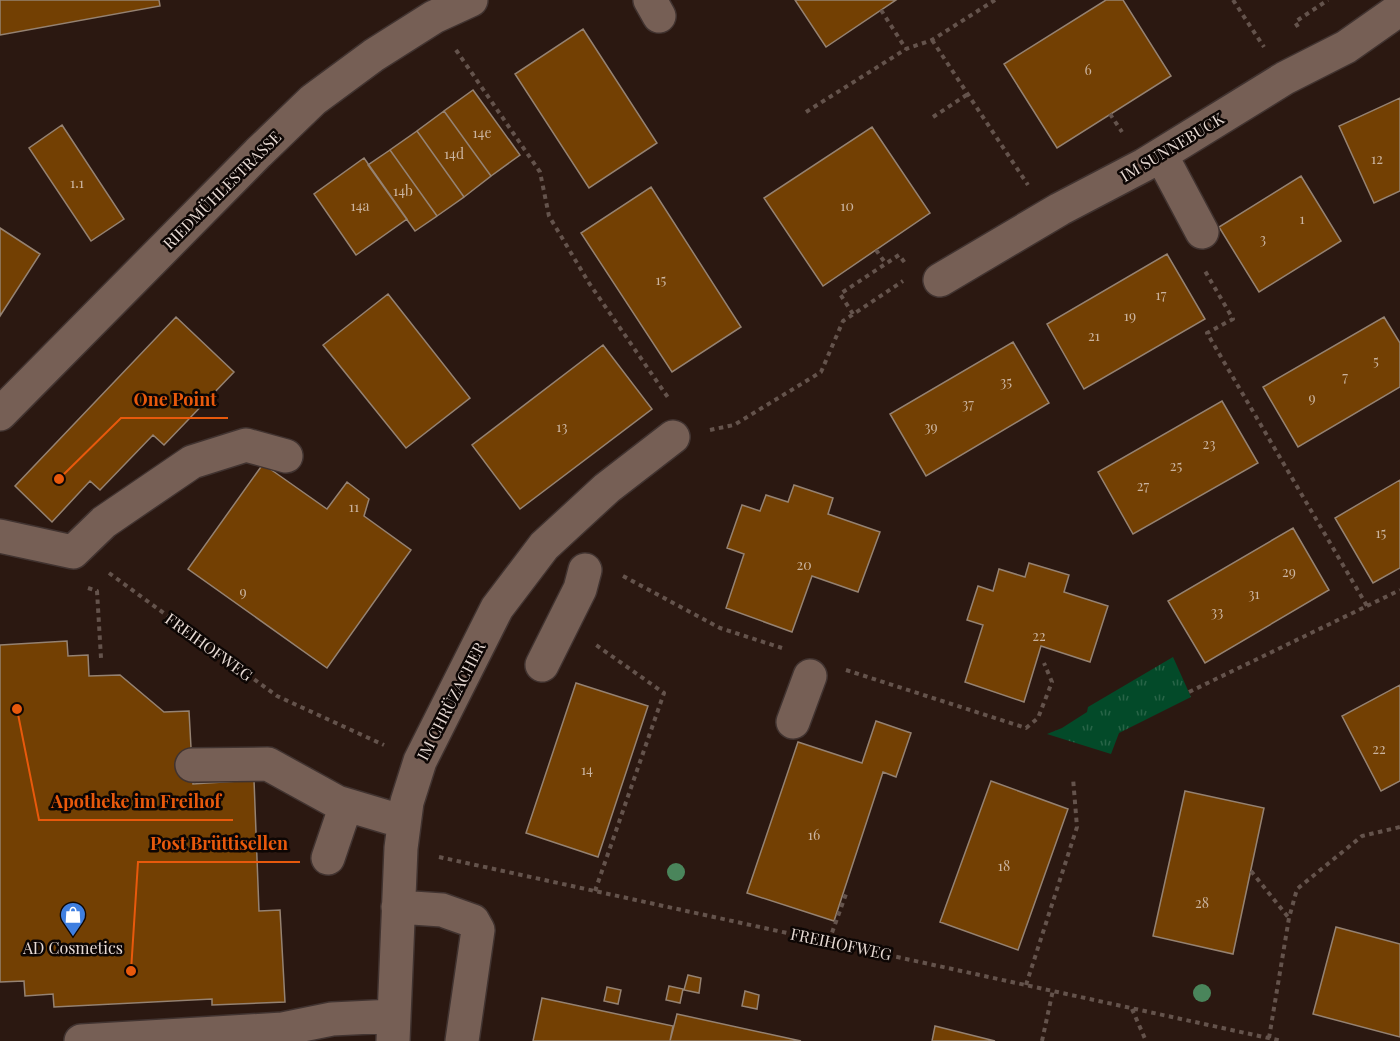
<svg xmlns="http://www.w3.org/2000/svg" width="1400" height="1041" font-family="'Playfair Display',serif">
<defs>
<pattern id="grass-tufts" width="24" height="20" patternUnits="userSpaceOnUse" patternTransform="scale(1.5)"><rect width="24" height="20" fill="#034a29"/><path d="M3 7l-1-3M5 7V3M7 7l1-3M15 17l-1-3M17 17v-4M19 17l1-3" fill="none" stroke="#286447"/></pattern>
</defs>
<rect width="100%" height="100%" fill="#2b1811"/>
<path fill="url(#grass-tufts)" d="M1173 657 1191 697 1119 733 1111 754 1047 734 1062 728 1087 712 1088 707Z"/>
<path fill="#734003" stroke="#958272" stroke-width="1.5" d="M0 0H159L160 6 0 35Z
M795 0H896L826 47Z
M1106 0H1123L1171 76 1057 148 1004 64Z
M583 29 657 143 589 188 515 74Z
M473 90 520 155 491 176 444 111Z
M1400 98V191L1374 203 1339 126Z
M444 111 491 176 464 197 417 131Z
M62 125 124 219 91 241 29 148Z
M872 127 930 213 823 286 764 198Z
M417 131 464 197 437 216 390 150Z
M390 150 437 216 415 231 368 165Z
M364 158 407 219 356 255 314 194Z
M1301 176 1341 241 1259 292 1219 227Z
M651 187 741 327 672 372 581 233Z
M0 228 40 254 0 316Z
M1167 254 1205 319 1084 389 1047 324Z
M388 294 470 398 406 448 323 345Z
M176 317 234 372 164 445 153 435 100 490 90 481 52 522 15 486Z
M1384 317 1400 343V387L1298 447 1263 387Z
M1013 342 1049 403 926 476 890 414Z
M603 345 652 409 520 509 472 445Z
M1222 401 1258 463 1133 534 1098 472Z
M263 464 327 509 347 482 369 499 364 516 411 550 327 668 188 569Z
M1400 480V568L1373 583 1335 518Z
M794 485 833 498 828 514 880 532 858 592 812 576 792 632 726 608 744 554 727 548 742 505 760 511 766 495 788 502Z
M1293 528 1329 590 1205 663 1168 601Z
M1029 563 1069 575 1064 592 1108 606 1090 662 1041 646 1024 702 965 682 983 625 967 620 978 586 993 591 999 569 1025 577Z
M67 641 68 656 88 655 89 676 120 675 164 712 189 711 193 784 254 780 259 911 280 910 285 1002 212 1005V999L54 1007 53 994 25 996 24 981 0 982V645Z
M576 683 648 706 598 857 526 833Z
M1400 685V781L1381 791 1342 716Z
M876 721 911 733 896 777 883 772 834 921 747 893 798 742 862 763Z
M991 781 1068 809 1018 950 940 922Z
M1185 791 1264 808 1233 954 1153 936Z
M1336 927 1400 944V1037L1313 1014Z
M688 975 701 978 699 993 684 990Z
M669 986 683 989 680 1003 666 1000Z
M607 987 621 990 618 1004 604 1001Z
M745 991 759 995 757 1009 742 1006Z
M542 998 673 1026 670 1041H533Z
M677 1014 801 1041H670Z
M935 1026 995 1041H932Z"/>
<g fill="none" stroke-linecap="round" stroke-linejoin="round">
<defs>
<path id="minor" d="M650 0 659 16
M1161 155 1202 232
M940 280 1060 209 1144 165 1285 78 1346 47 1400 9
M0 414 258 153 313 100 374 55 434 17 471 0
M0 536 73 552 104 522 192 462 246 445 286 456
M542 665 580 589 585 570
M793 722 810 676
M192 765 268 764 337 802 404 822
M328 858 346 805
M398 907 442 910 473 921 478 930 462 1041
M81 1041 283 1029 332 1019 393 1016
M393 1041 401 848 407 802 420 761 497 608 544 546 607 488 673 437"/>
</defs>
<use href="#minor" stroke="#413330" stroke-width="36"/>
<path stroke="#64534c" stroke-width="4" stroke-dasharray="4.5 4.5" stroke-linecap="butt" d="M1233 0 1264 47
M881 10 906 49
M1298 27 1295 22 1328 0
M932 40 1028 185
M456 50 540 172 549 216 589 283 669 399
M806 112 906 49 932 40 995 0
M1110 114 1122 132
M933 117 968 94
M876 250 886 264
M853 314 840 294 899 255 905 263
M710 430 734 425 821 372 843 321 903 281
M109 573 277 696 384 745
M623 576 720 628 782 648
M88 588 97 591 101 658
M1367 606 1400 590
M846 670 1026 728 1038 718 1052 682 1044 663
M1189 692 1367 606 1207 333 1233 319 1205 271
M439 857 1282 1041
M1251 871 1288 917
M595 891 664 693 596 645
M829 941 846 894
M1026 985 1077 827 1073 778
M1132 1009 1146 1041
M1269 1038 1289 918 1297 889 1362 836 1400 827
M1042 1041 1053 990"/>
<use href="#minor" stroke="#765f55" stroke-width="33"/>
</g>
<g fill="#4a855b">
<circle cx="676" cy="872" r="9"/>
<circle cx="1202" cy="993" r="9"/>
</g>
<defs>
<symbol id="shop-pin" viewBox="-11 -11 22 30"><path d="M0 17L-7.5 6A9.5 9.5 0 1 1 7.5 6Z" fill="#3f7fe0" stroke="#0d0604"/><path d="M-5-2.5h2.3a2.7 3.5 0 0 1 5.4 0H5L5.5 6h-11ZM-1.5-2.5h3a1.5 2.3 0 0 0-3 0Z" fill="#fff"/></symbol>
</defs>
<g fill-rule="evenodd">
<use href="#shop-pin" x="58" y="900" width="30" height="40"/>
</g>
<g text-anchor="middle" stroke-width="5" stroke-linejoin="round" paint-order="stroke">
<g font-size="14" fill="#cbb4a0">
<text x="1088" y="75">6</text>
<text x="482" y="138">14e</text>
<text x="454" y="159">14d</text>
<text x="1377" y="164">12</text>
<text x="77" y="188">1.1</text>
<text x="403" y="196">14b</text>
<text x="360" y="211">14a</text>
<text x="847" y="211">10</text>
<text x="1302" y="224">1</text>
<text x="1263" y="244">3</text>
<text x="661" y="285">15</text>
<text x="1161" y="300">17</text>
<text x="1130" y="321">19</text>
<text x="1094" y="341">21</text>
<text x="1376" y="366">5</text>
<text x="1345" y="382">7</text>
<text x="1006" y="387">35</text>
<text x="1312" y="403">9</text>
<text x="968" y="409">37</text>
<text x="562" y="432">13</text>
<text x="931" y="432">39</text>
<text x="1209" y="449">23</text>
<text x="1176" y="471">25</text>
<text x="1143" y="491">27</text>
<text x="354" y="512">11</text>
<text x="1381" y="538">15</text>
<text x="804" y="570">20</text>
<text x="1289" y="577">29</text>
<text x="243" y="597">9</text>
<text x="1254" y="599">31</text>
<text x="1217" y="617">33</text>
<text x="1039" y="641">22</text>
<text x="1379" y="754">22</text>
<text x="587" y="775">14</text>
<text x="814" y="840">16</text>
<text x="1004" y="871">18</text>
<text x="1202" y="908">28</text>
</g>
<g font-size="16" fill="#e8dbd5" stroke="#0d0604">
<text transform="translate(1172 147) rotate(-31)" y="6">IM SUNNEBUCK</text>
<text transform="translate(222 190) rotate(-45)" y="6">RIEDMÜHLESTRASSE</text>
<text transform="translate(209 647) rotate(36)" y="6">FREIHOFWEG</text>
<text transform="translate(451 701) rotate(-63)" y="6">IM CHRÜZACHER</text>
<text transform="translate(841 944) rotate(12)" y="6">FREIHOFWEG</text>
</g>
<g font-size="16" fill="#e8dbd5" stroke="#0d0604">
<text x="73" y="954">AD Cosmetics</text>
</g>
</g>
<path fill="none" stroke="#e8590c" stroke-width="2" d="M59 479L121 418H228M17 709L39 820H233M131 971L138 862H300"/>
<g fill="#e8590c" stroke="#0d0604" stroke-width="2">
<circle cx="59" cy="479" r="6"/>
<circle cx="17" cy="709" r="6"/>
<circle cx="131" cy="971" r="6"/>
</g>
<g font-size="18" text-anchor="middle" font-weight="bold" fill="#e8590c" stroke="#0d0604" stroke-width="5" stroke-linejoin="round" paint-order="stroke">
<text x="175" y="406">One Point</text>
<text x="136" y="808">Apotheke im Freihof</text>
<text x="219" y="850">Post Brüttisellen</text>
</g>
</svg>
